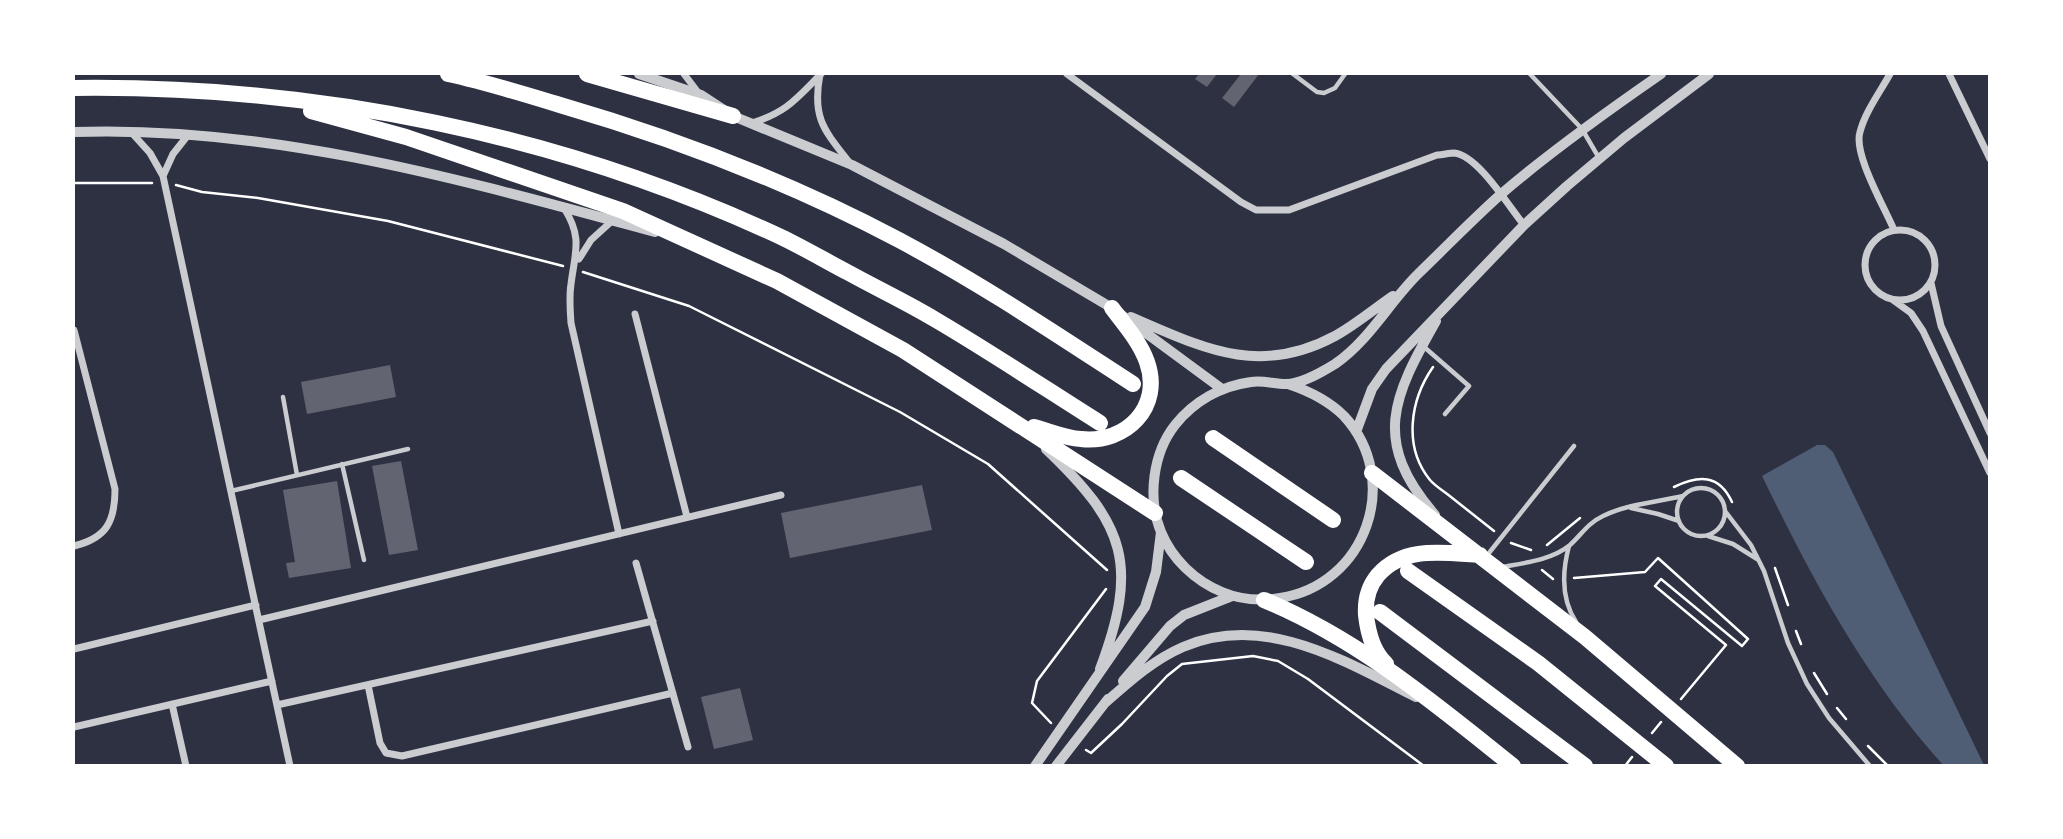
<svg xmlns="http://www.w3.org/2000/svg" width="2063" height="839" font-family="'PT Sans',sans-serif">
<rect width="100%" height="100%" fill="#2d3142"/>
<path fill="#4f5d75" d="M1817 445H1825L1833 452 1984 765H1943C1866 680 1812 579 1762 476Z"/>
<path fill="#626471" d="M1199 74H1217L1207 87 1195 79Z
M1241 74H1259L1234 107 1222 98Z
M390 365 396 397 307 414 301 382Z
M401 461 418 550 389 555 372 466Z
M337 481 351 568 289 578 286 563 295 562 283 490Z
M922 485 932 530 790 558 781 513Z
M740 688 753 740 714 749 701 697Z"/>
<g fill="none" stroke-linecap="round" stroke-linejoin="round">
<path stroke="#fff" stroke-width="2.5" d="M74 183H152
M176 185 202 192 258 198 388 221 563 266
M583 272 689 306 900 412 988 464 1107 570
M1433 367C1410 400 1403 447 1430 480 1435 486 1445 492 1451 497 1466 509 1480 520 1494 531
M1674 487C1699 475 1719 474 1732 502
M1511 543 1531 550
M1547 545 1580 518
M1775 568 1788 605
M1542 570 1553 579
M1574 578 1645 572 1658 558 1748 639 1742 646 1661 579 1655 586 1726 645 1681 699
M1796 631 1801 644
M1814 673 1827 694
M1837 708 1846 719
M1051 723 1032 703 1037 681 1106 589
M1652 733 1661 722
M1868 746 1888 766
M1086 750 1091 753 1122 724 1167 676 1182 664 1253 656 1278 661 1308 679 1424 766
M1625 766 1632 757"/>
<path stroke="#caccd0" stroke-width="4.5" d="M1293 74 1317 92 1324 93 1335 88 1345 74
M1530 74 1582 129 1599 158
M1423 346 1469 386 1445 414
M283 397 297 475
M342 464 364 560
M1677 512a24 24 0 1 1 48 0a24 24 0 1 1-48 0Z
M231 491 408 449
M1631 508 1658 514 1679 521
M1725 511 1751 545 1764 571 1788 643 1807 684 1829 718 1870 766
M1708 536 1733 544 1757 559
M1569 546C1562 572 1561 599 1576 622
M1485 558 1574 446
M1502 567C1524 563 1552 560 1570 545 1581 535 1588 523 1603 516 1627 504 1657 502 1683 496"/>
<path stroke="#caccd0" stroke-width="7" d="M684 74 700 95
M820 74C812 117 823 129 849 162
M1067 74 1241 202 1256 210H1289L1437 155C1442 155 1449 153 1454 153 1478 155 1509 207 1524 225
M1890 74C1880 92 1865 112 1860 132 1853 154 1885 208 1894 230
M1949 74 1990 159
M752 123C787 112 796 99 821 74
M131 132 150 153 163 176 290 766
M163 176 173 154 188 135
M564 208C583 238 575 252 571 284 569 297 570 310 571 323L619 534
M1865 265a35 35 0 1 1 70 0a35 35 0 1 1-70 0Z
M579 259 591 240 613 220
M1931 283 1941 326 1990 433
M1893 300 1911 313 1923 331 1990 473
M635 314 687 517
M74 330 115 489C115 521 107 538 74 546
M636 563 688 747
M259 620 781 495
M74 649 256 605
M368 685 380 743 386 753 402 756 673 693
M172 704 186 766
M277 705 653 621
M74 727 272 681"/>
<path stroke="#caccd0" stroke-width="10" d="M639 74 701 95 733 116 852 165 1004 244 1112 308 1222 389
M74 132C272 125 466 181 655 232
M1131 317C1203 348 1259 377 1335 336 1355 325 1374 309 1393 296
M1288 384C1309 391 1328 400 1344 416 1403 480 1366 585 1280 598 1261 601 1241 600 1222 592 1195 581 1172 559 1161 532 1147 498 1153 453 1175 425 1194 401 1221 386 1251 382 1263 380 1274 384 1286 384 1302 384 1322 372 1335 364 1369 341 1390 301 1419 273 1446 247 1472 220 1500 195 1551 151 1606 112 1661 74
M1356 432 1372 389 1386 369 1524 225 1567 186 1624 138 1709 74
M1046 449C1126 525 1139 565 1100 669
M1435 515C1371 441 1393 397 1436 321
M1123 681 1170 626 1184 615 1232 596
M1105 703C1129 682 1153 660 1183 647 1265 612 1344 661 1416 697
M1035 766 1145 607 1156 572 1161 532
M1056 766 1108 699"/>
<path stroke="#fff" stroke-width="16" d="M448 74C486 82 523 94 560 105 677 139 791 183 899 240 980 283 1056 334 1133 384
M587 74 733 116
M74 88C317 85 560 134 781 237 804 248 826 261 849 273 878 289 908 303 936 320 992 353 1046 389 1100 423
M311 111 406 137 623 211 777 281 903 350 1155 513
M1034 427C1049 431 1065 438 1081 439 1126 444 1163 407 1147 362 1140 342 1125 325 1112 308
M1213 438 1333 520
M1372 473 1585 637 1737 766
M1181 478 1306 562
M1408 571 1538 663 1666 766
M1264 600C1358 639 1434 703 1513 766
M1380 612 1585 766
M1386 664C1373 652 1368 633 1366 615 1365 600 1368 587 1378 575 1404 545 1445 553 1480 555"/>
</g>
<rect width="2063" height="839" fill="none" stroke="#ffffff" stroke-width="150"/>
</svg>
